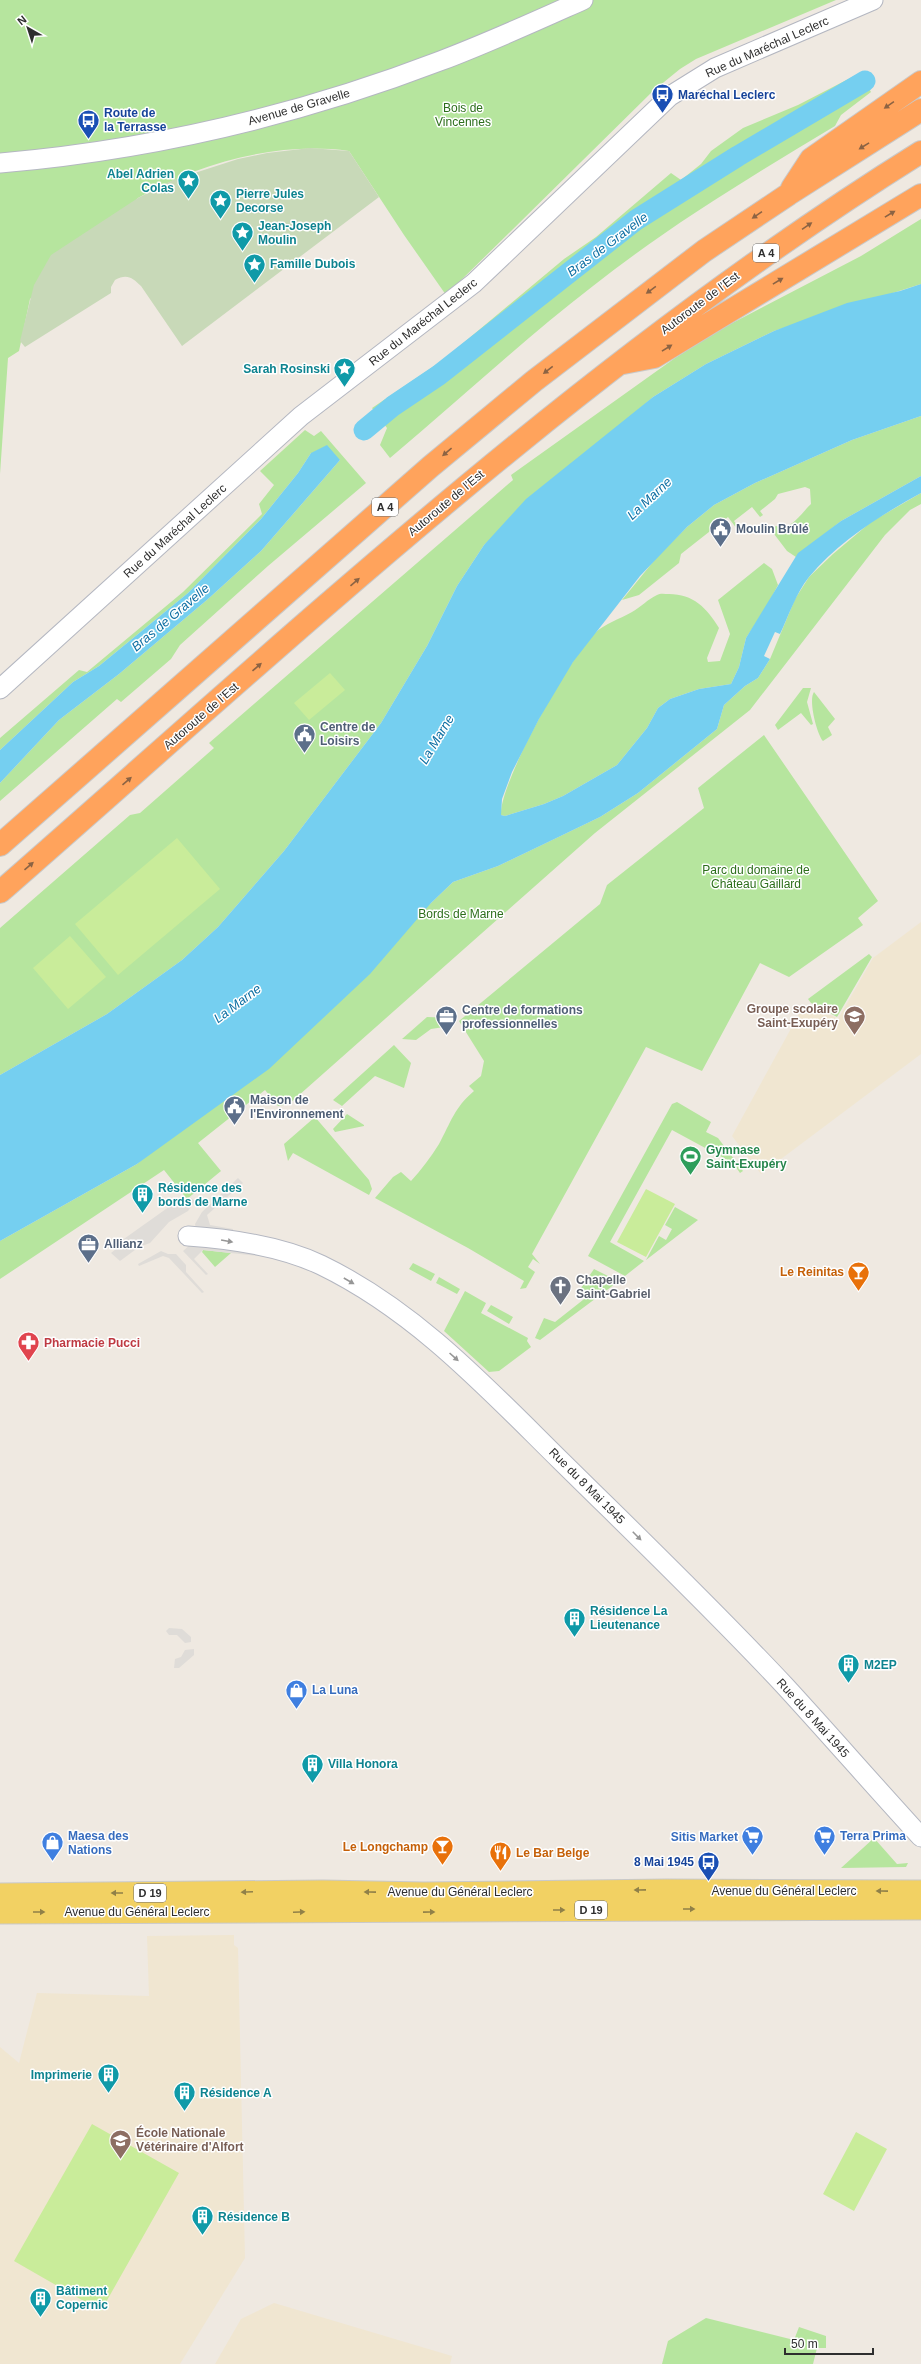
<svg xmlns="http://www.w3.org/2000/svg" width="921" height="2364" font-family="Arial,sans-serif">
<rect width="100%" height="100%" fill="#efe9e1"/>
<path fill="#f0e6d1" d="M921 922V1054L761 1174 732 1136 799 1014 811 1005 838 1019 873 958Z
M234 1935V1945L238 1948 245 2258 180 2364H0V2047L19 2063 37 1993 149 1996 147 1936Z
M274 2303 452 2356 450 2364H215L241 2319Z"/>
<path fill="#b6e59e" d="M0 0H836L696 59 680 69 653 91 446 295 404 235 349 151C278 141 199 163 138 198L30 299 19 351 8 358 0 474Z
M860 73 871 92 841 115 835 126C752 176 669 226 593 286 523 340 458 401 390 458L380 445 387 428 372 408 443 360 564 259 596 237 671 173 681 180 701 164 711 151 743 128 798 105Z
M921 219V284L774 331 706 364 653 397 484 545 457 586 427 646 381 723 284 851 218 927 182 960 107 1014 0 1075V928L130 815 140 813 214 748 209 743 513 480 511 475 675 358 719 330 861 256Z
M921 416V476L841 521 796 557 787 551 771 530 776 526C791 532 801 513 811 504L810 489 805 487 778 494 775 499 760 511 763 515 760 517 752 507 734 521 742 532 740 533 728 517 681 554 679 563 639 595 622 600 657 557 687 527 714 505 755 483 852 440Z
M305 430 314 436 321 431 366 483 268 566 180 645 171 659 121 702 117 699 0 801V783L59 720 119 674 208 599 261 551 340 460 311 453 298 473 261 519 188 593 99 666 73 682 0 750V738L79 670 87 672 183 592 262 514 259 504 274 485 260 471Z
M921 493V504L910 510 885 535 750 710 595 833 289 1104 278 1106 265 1090 198 1143 221 1171 187 1199 164 1170 0 1279V1241L137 1164 431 903 453 882 498 866 600 817 638 793 717 729 724 705 745 686 758 678 770 659 795 599 809 577 833 554 871 522Z
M764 563 772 569 778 585 767 606 746 638 739 667 731 684 699 689 670 699 658 708 647 728 617 765 563 796 544 804 505 816 501 815C499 783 571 655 595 633 604 624 620 619 632 612 641 607 648 599 657 595 660 593 665 594 669 594 693 594 707 608 719 628L707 658 708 662 720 661 730 634 718 600Z
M803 688H811L807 702 813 724 811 725 801 713 778 730 775 725Z
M814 692 835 719 828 727 832 735 823 741C817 734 808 700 814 692Z
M764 735 878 901 858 918 863 925 789 977 760 963 702 1071 646 1047 532 1254 540 1264 533 1259 528 1267 535 1272 526 1288 520 1289 524 1281 468 1248 375 1198 393 1177 401 1172 411 1181C421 1170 431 1157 439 1144 451 1122 454 1108 474 1091L469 1086 481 1076 484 1061 459 1021 600 904 607 885 704 808 698 788Z
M869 954 872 957 837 1017 811 1003 808 999Z
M427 1017 455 1018 444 1027 431 1029 416 1040 402 1039Z
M394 1045 411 1063 404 1088 375 1076 342 1106 333 1100Z
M677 1102 711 1122 706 1132 718 1138 743 1171 740 1173 733 1163 672 1130 610 1242 644 1261 625 1276 588 1256 672 1104Z
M347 1114 364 1125V1126L335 1132 333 1129Z
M315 1117 369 1180 372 1189 369 1195 293 1153 288 1161 284 1144Z
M675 1207 698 1220 646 1260 659 1236 666 1240 672 1229 665 1225Z
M203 1250 231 1253 215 1267 202 1252Z
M413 1263 435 1274 431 1281 409 1269Z
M594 1269 614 1279 615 1284 540 1340 535 1338 544 1318 555 1322 588 1296 579 1291Z
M439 1277 460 1289 457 1294 436 1283Z
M465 1291 486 1303 481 1313 528 1338 527 1341 531 1347 499 1371 489 1372 444 1331Z
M491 1305 513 1317 509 1324 487 1311Z
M874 1838 897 1864 908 1863 906 1867 841 1868Z
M706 2318 794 2340 799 2327 826 2336V2348H817L813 2364H662L668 2341Z"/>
<path fill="#c8d9b8" d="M310 148 349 151 379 197 182 346 141 286C133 278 127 273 115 280L111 287V293L25 347 20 341 34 285 51 255 138 198 173 180 238 159 267 153Z"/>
<path fill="#c9ec9a" d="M330 673 345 690 309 720 294 703Z
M177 838 220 889 118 975 75 924Z
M70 936 106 977 68 1009 33 968Z
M646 1189 675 1204 646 1257 617 1242Z
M92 2124 179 2173 101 2311 14 2261Z
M856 2132 887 2149 854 2211 823 2194Z"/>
<path fill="#dfdcd8" d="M238 1178 243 1183 207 1215 210 1225 233 1229V1233H197L195 1224 202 1212Z
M191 1198 195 1201 188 1211 169 1222 150 1243 139 1247 120 1261 111 1253 116 1249 114 1246 180 1199 188 1200Z
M191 1244 274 1255 268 1257 203 1250 194 1259 208 1274 206 1275 183 1251Z
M161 1251 168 1254H176L186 1265V1272L204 1292 202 1293 169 1258 163 1256 139 1266 138 1264Z
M169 1628 182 1629 191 1637V1642L185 1643 177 1635H169L166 1631Z
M194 1649V1655L179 1668H174L175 1659 181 1657 185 1650Z"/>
<path fill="#75cff0" d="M921 284V416L852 440 755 483 714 505 687 527 640 576 573 662 539 719 512 772 502 799 501 815 505 816 544 804 563 796 617 765 647 728 658 708 670 699 699 689 731 684 739 667 746 638 798 553 841 521 921 476V493C881 515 839 541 809 577 796 593 789 615 780 634L775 632 764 656 770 659 758 678 745 686 724 705 717 729 638 793 600 817 544 844 498 866 453 882 431 903 370 974 269 1069 137 1164 0 1241V1075L107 1014 182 960 218 927 284 851 381 723 427 646 457 586 484 545 526 499 653 397 706 364 774 331 847 303 900 291Z
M327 445 340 460 261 551 208 599 119 674 59 720 0 783V750L73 682 99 666 188 593 261 519 298 473 311 453Z"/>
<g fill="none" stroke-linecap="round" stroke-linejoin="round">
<path stroke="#75cff0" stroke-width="21" d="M364 430 393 406 439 375 636 220 738 156 865 81"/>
<defs>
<path id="secondary" d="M0 163C151 150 299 115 440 61 488 43 536 21 583 0
M0 689 301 416 474 283 670 96 715 68 873 0
M188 1236C232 1239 281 1246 321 1265 416 1311 487 1388 561 1461 636 1535 712 1608 784 1685 830 1735 875 1787 921 1837"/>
<path id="primary" d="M0 1894 323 1891 424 1893 666 1890 921 1891
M0 1913 921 1909"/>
<path id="highway" d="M792 188 811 159 921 82
M623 363 654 357 921 195
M0 845 430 467 534 381 704 251 789 194 921 110
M0 892C296 633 586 361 921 152"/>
</defs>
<use href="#secondary" stroke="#b4b7c1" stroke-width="21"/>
<use href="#primary" stroke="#c9c9c9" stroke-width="23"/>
<use href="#highway" stroke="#c9c9c9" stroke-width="24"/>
<use href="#secondary" stroke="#fff" stroke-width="19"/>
<use href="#primary" stroke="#f2d163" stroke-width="21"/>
<use href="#highway" stroke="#ffa35c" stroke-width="22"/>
</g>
<defs><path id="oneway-solid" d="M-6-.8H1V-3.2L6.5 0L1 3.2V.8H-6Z"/></defs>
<g fill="#8c6343">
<use href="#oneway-solid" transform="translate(889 105) rotate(145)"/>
<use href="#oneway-solid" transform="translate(864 146) rotate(148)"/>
<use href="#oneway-solid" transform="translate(890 214) rotate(-31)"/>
<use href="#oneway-solid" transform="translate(757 215) rotate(146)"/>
<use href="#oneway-solid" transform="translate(807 226) rotate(-34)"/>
<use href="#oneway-solid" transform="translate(778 281) rotate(-31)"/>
<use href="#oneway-solid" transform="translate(651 290) rotate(144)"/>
<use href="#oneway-solid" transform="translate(667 348) rotate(-32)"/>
<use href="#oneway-solid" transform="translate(548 370) rotate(142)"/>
<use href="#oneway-solid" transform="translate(447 452) rotate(140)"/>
<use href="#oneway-solid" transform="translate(355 582) rotate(-41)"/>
<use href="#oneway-solid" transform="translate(257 667) rotate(-41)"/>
<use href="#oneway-solid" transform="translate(127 781) rotate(-41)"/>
<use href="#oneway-solid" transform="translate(29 866) rotate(-41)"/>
</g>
<g fill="#969696">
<use href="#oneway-solid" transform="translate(227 1241) rotate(10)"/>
<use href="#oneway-solid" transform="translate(349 1281) rotate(30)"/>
<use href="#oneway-solid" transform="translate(454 1357) rotate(42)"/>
<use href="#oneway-solid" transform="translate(637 1536) rotate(45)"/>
</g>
<g fill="#908048">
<use href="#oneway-solid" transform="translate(640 1890) rotate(179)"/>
<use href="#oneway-solid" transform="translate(882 1891) rotate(-179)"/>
<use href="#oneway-solid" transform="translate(247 1892) rotate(178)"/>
<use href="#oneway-solid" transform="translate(370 1892) rotate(-179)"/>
<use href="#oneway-solid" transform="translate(117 1893) rotate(180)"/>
<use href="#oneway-solid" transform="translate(689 1909)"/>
<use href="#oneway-solid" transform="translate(559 1910)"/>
<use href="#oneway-solid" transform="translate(39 1912)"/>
<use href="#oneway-solid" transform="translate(299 1912) rotate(-2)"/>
<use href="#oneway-solid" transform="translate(429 1912) rotate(-1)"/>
</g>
<defs>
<symbol id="bus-pin" viewBox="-11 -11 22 30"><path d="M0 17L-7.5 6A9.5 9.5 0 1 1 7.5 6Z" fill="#1a4fb4" stroke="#fff"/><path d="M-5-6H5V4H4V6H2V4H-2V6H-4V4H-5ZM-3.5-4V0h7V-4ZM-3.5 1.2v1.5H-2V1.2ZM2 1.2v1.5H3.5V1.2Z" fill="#fff"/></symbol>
<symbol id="sight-pin" viewBox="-11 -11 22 30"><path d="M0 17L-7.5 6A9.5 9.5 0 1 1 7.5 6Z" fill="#0f9aa8" stroke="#fff"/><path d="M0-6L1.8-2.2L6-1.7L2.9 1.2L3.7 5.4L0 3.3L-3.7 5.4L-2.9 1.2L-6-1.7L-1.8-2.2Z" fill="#fff"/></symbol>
<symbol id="civic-pin" viewBox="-11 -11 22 30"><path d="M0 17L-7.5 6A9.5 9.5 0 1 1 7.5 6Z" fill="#5c6f8a" stroke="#fff"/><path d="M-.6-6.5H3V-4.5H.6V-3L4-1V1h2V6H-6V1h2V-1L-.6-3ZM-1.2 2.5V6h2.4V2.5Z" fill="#fff"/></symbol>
<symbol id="school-pin" viewBox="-11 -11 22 30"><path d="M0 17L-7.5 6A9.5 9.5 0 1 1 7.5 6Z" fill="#8d6e63" stroke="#fff"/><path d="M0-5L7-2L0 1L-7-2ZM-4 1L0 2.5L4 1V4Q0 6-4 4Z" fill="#fff"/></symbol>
<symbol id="office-pin" viewBox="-11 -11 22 30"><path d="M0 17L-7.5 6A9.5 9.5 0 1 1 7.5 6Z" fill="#5c6f8a" stroke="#fff"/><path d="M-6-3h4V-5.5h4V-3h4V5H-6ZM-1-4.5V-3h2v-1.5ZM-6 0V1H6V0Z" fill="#fff"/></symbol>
<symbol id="stadium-pin" viewBox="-11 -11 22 30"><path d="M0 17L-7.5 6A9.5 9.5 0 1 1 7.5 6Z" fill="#2e9e5b" stroke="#fff"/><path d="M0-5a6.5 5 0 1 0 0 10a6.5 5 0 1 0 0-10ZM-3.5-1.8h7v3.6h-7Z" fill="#fff"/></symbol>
<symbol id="building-pin" viewBox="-11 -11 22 30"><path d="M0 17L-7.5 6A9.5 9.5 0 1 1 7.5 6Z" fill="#0f9aa8" stroke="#fff"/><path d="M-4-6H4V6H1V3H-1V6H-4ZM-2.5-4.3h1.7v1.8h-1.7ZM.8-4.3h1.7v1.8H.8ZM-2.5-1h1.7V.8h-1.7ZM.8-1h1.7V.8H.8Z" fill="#fff"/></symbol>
<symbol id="bar-pin" viewBox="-11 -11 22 30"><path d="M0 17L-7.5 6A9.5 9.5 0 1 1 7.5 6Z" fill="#e8710a" stroke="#fff"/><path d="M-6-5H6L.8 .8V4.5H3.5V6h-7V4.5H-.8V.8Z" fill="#fff"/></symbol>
<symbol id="church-pin" viewBox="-11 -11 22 30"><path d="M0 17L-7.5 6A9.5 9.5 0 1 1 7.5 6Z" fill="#6b7280" stroke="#fff"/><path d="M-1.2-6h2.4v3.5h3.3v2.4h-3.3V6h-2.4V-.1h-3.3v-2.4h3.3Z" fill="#fff"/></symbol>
<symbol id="pharmacy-pin" viewBox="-11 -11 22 30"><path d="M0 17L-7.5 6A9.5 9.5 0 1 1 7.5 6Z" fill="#e0444e" stroke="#fff"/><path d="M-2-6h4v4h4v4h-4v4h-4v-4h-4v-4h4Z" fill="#fff"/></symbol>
<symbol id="shop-pin" viewBox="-11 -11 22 30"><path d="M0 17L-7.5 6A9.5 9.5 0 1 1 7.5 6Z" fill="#3f7fe0" stroke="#fff"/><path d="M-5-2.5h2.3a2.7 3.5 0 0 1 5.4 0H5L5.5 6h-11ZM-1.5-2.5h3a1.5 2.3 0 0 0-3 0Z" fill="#fff"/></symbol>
<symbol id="supermarket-pin" viewBox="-11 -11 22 30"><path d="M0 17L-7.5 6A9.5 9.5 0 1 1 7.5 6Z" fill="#3f7fe0" stroke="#fff"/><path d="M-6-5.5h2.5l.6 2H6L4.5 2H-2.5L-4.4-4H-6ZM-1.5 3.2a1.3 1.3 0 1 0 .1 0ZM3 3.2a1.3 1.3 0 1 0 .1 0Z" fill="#fff"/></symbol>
<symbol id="restaurant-pin" viewBox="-11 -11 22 30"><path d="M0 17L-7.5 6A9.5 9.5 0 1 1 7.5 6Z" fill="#e8710a" stroke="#fff"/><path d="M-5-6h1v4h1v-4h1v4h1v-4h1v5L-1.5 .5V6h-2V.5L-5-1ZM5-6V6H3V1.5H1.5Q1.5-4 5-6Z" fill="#fff"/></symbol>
<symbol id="university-pin" viewBox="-11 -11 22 30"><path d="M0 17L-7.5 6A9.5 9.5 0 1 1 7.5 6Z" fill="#8d6e63" stroke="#fff"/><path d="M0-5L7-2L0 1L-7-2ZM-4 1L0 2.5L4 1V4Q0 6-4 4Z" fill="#fff"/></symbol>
</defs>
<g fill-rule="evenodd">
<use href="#bus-pin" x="650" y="82" width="25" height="34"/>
<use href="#bus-pin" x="76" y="108" width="25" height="34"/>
<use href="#sight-pin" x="176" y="168" width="25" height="34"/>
<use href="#sight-pin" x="208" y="188" width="25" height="34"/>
<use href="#sight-pin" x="230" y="220" width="25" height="34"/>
<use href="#sight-pin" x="242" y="252" width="25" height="34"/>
<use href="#sight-pin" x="332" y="356" width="25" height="34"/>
<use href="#civic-pin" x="708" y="516" width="25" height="34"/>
<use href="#civic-pin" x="292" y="722" width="25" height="34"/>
<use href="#school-pin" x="842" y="1004" width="25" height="34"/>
<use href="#office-pin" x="434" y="1004" width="25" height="34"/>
<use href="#civic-pin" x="222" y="1094" width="25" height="34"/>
<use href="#stadium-pin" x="678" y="1144" width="25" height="34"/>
<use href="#building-pin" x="130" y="1182" width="25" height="34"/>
<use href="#office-pin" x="76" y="1232" width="25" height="34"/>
<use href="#bar-pin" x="846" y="1260" width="25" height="34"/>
<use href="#church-pin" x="548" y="1274" width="25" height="34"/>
<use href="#pharmacy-pin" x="16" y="1330" width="25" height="34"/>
<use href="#building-pin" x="562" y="1606" width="25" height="34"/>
<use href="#building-pin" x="836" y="1652" width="25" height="34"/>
<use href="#shop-pin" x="284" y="1678" width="25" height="34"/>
<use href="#building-pin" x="300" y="1752" width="25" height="34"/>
<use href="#supermarket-pin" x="812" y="1824" width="25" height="34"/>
<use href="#supermarket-pin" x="740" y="1824" width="25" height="34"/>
<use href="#shop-pin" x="40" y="1830" width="25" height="34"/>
<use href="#bar-pin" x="430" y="1834" width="25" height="34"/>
<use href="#restaurant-pin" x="488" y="1840" width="25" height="34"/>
<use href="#bus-pin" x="696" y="1850" width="25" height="34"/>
<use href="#building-pin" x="96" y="2062" width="25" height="34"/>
<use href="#building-pin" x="172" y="2080" width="25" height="34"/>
<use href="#university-pin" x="108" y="2128" width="25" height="34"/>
<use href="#building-pin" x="190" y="2204" width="25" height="34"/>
<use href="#building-pin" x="28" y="2286" width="25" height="34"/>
</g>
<g text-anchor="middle" stroke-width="3" stroke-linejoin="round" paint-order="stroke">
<g fill="#fff" stroke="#6d6d6d" stroke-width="1">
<rect x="753" y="244" width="26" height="18" rx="3"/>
<rect x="372" y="498" width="26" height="18" rx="3"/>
<rect x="134" y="1884" width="32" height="18" rx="3"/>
<rect x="575" y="1901" width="32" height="18" rx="3"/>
</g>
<g font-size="11" font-weight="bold" fill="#2e2e2e">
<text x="766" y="257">A 4</text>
<text x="385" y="511">A 4</text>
<text x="150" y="1897">D 19</text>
<text x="591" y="1914">D 19</text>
</g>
<g font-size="12" fill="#2e2e2e" stroke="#fff">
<text transform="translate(767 47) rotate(-24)" y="4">Rue du Maréchal Leclerc</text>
<text transform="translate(299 107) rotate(-16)" y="4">Avenue de Gravelle</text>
<text transform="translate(700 303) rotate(-37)" y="4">Autoroute de l’Est</text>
<text transform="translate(423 322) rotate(-38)" y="4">Rue du Maréchal Leclerc</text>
<text transform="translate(446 503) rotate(-40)" y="4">Autoroute de l’Est</text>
<text transform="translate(175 531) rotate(-42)" y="4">Rue du Maréchal Leclerc</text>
<text transform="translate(201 716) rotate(-41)" y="4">Autoroute de l’Est</text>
<text transform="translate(587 1486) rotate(45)" y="4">Rue du 8 Mai 1945</text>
<text transform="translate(813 1718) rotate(48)" y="4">Rue du 8 Mai 1945</text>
<text x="784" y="1895">Avenue du Général Leclerc</text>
<text x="460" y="1896">Avenue du Général Leclerc</text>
<text x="137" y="1916">Avenue du Général Leclerc</text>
</g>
<g font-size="12" font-weight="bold" fill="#164399" stroke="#fff" text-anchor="start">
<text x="678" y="99">Maréchal Leclerc</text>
<text x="104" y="117">Route de<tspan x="104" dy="14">la Terrasse</tspan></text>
<text x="694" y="1866" text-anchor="end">8 Mai 1945</text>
</g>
<g font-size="12" fill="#2c6e1b" stroke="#fff">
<text x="463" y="112">Bois de<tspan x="463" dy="14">Vincennes</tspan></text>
<text x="756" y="874">Parc du domaine de<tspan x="756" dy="14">Château Gaillard</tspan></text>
<text x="461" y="918">Bords de Marne</text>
</g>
<g font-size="12" font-weight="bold" fill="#0d838f" stroke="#fff" text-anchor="start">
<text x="174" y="178" text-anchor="end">Abel Adrien<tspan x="174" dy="14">Colas</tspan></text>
<text x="236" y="198">Pierre Jules<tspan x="236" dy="14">Decorse</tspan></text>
<text x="258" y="230">Jean-Joseph<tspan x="258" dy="14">Moulin</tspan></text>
<text x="270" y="268">Famille Dubois</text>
<text x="330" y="373" text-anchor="end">Sarah Rosinski</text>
<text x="158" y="1192">Résidence des<tspan x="158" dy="14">bords de Marne</tspan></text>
<text x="590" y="1615">Résidence La<tspan x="590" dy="14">Lieutenance</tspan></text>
<text x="864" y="1669">M2EP</text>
<text x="328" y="1768">Villa Honora</text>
<text x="92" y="2079" text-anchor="end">Imprimerie</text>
<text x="200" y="2097">Résidence A</text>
<text x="218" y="2221">Résidence B</text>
<text x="56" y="2295">Bâtiment<tspan x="56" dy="14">Copernic</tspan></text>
</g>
<g font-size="12" font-weight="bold" fill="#4e5e75" stroke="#fff" text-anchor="start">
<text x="736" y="533">Moulin Brûlé</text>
<text x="320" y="731">Centre de<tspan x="320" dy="14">Loisirs</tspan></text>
<text x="462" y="1014">Centre de formations<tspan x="462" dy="14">professionnelles</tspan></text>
<text x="250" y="1104">Maison de<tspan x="250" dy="14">l'Environnement</tspan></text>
<text x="104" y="1248">Allianz</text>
</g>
<g font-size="12" font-weight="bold" fill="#785e54" stroke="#fff" text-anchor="end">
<text x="838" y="1013">Groupe scolaire<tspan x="838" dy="14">Saint-Exupéry</tspan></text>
<text x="136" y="2137" text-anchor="start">École Nationale<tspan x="136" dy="14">Vétérinaire d'Alfort</tspan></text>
</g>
<g font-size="12" font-weight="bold" fill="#27864d" stroke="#fff" text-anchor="start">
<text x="706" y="1154">Gymnase<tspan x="706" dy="14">Saint-Exupéry</tspan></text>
</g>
<g font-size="12" font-weight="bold" fill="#c56008" stroke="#fff" text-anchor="end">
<text x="844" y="1276">Le Reinitas</text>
<text x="428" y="1851">Le Longchamp</text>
<text x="516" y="1857" text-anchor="start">Le Bar Belge</text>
</g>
<g font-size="12" font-weight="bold" fill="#5b616d" stroke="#fff" text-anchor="start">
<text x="576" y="1284">Chapelle<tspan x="576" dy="14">Saint-Gabriel</tspan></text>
</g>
<g font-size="12" font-weight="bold" fill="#be3a42" stroke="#fff" text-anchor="start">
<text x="44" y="1347">Pharmacie Pucci</text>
</g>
<g font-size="12" font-weight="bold" fill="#366cbe" stroke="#fff" text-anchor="start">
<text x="312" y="1694">La Luna</text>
<text x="68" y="1840">Maesa des<tspan x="68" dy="14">Nations</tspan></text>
<text x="840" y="1840">Terra Prima</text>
<text x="738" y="1841" text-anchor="end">Sitis Market</text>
</g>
<g font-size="13" font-style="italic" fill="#0d6fa3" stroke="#fff">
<text transform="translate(607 244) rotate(-37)" y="5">Bras de Gravelle</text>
<text transform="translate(649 498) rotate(-43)" y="5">La Marne</text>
<text transform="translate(170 617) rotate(-40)" y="5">Bras de Gravelle</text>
<text transform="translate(436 739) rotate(-59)" y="5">La Marne</text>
<text transform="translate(237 1003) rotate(-37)" y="5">La Marne</text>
</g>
</g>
<g transform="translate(28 28) rotate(321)" stroke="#ffffff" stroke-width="3" paint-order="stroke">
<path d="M0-3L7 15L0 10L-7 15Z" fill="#2e2e2e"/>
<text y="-6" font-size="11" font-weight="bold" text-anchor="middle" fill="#2e2e2e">N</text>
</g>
<path d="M785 2348v6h88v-6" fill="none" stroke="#2e2e2e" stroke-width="2"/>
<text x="791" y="2348" font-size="12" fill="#2e2e2e" stroke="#ffffff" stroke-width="3" paint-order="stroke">50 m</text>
</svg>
